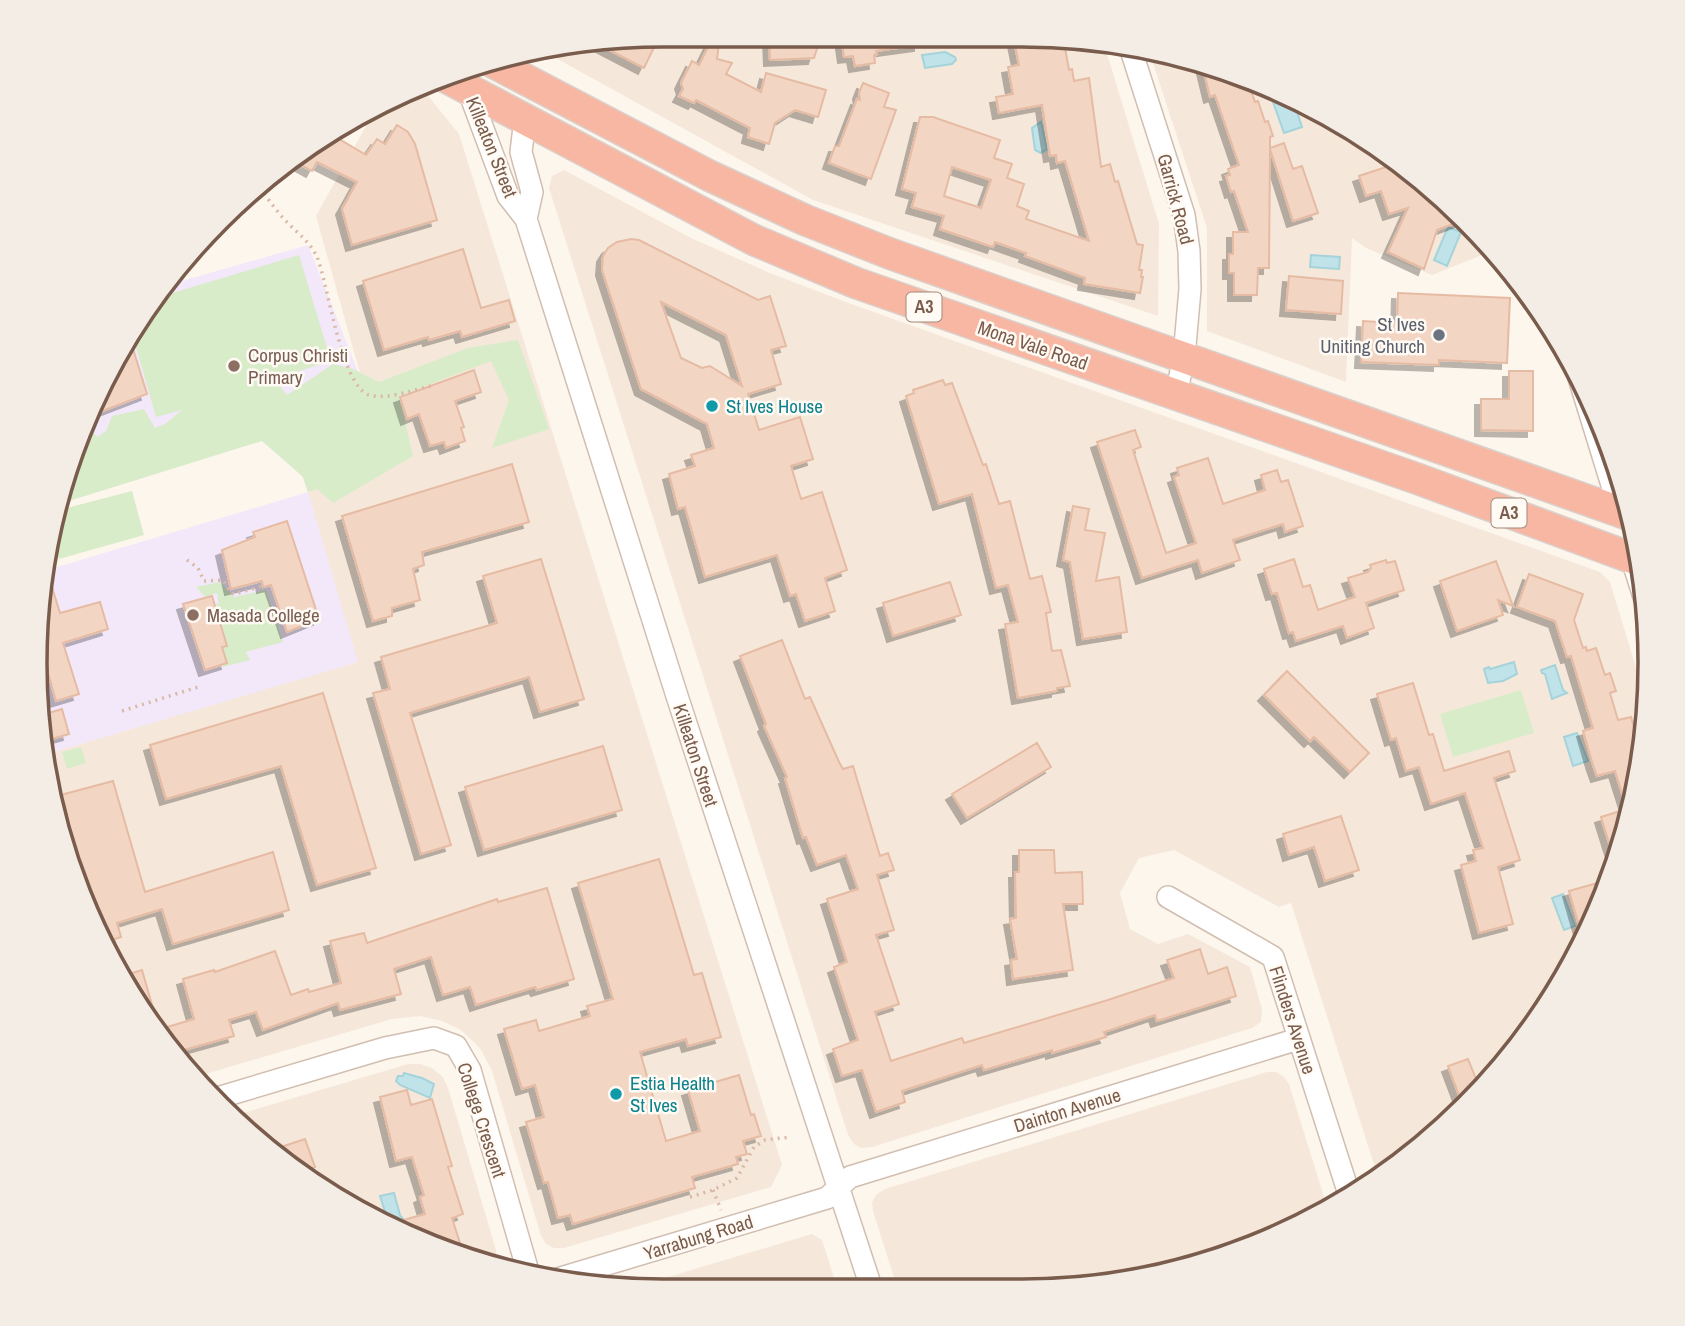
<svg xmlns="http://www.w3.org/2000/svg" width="1685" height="1326" font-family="'Archivo Narrow',sans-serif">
<defs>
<filter id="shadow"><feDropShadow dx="-6" dy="6" stdDeviation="0" flood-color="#0004"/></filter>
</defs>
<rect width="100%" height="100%" fill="#fdf6ec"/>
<path fill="#f5e8da" d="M663 35 1063 36 1104 44 1159 224 1158 316 813 200 543 51Z
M1150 54 1224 68 1336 119 1436 191 1487 253 1432 275 1366 248 1352 238 1346 382 1207 331V228Z
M418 91 429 97 459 134 782 1165 771 1187 564 1248H554L546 1244 541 1236 492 1071 480 1048 461 1030 442 1021 420 1016 392 1019 192 1078 191 1077 119 977 56 825 47 754 357 661 283 408 363 384 316 216 376 108Z
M564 170 691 238 770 273 843 301 1600 572 1610 582 1648 707 1628 826 1585 941 1520 1046 1436 1135 1378 1177 1291 903 1279 907 1174 850 1139 858 1120 893 1130 929 1158 944 1188 934 1250 967 1262 1009 1261 1022 1252 1028 872 1147 861 1148 854 1144 848 1135 549 188 552 176Z
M408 1064H420L432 1068 443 1077 448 1088 496 1250V1259L493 1264 422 1243 281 1161 233 1116Z
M1267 1072H1276L1284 1077 1289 1084 1328 1210 1185 1269 1063 1290H898L873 1211 872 1202 877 1194 885 1189Z
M812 1234 822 1240 838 1290 663 1291 631 1288Z"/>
<path fill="#f3e8fa" d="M308 245 363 384 68 472 119 349 168 285Z
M308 492 358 662 47 754 35 663 48 564 54 568Z"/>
<path fill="#d8ecc9" d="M299 255 331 361 274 379 287 395 333 364 353 369 379 382 468 348 518 340 549 429 492 448 509 400 491 361 399 396 413 456 333 503 317 489 308 492 303 477 262 441 56 505 77 450 84 447 85 432 91 431 98 437 106 431 112 416 144 409 155 428 165 424 182 410 156 417 132 333 159 297Z
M132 491 144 535 59 559 52 534 55 511Z
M220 582 234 597 266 590 283 642 246 652 250 660 223 667 220 648 227 644 216 603 219 604 217 593 205 597 196 587Z
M1521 690 1534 733 1453 757 1440 714Z
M81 747 86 763 67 769 62 752Z"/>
<path fill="#bfe3e8" stroke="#a5d3da" stroke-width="2" d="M945 52 955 57 956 60 952 64 925 68 922 55Z
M1288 97 1293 100 1302 127 1284 133 1273 102Z
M1041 122 1047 149 1041 153 1035 150 1032 128Z
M1448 227 1461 232 1447 266 1434 260Z
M1311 255 1340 257 1339 269 1310 267Z
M1514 662 1517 674 1503 681 1488 683 1484 669 1489 667 1490 669Z
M1555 665 1563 690 1567 693 1552 699 1545 674 1542 673 1541 670Z
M1577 733 1588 761 1573 766 1564 737Z
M1563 894 1575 926 1564 930 1552 898Z
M404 1073 422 1078 434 1084 430 1098 400 1085 396 1081 398 1076H403Z
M394 1193 400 1215 404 1220 389 1224 380 1196Z"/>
<path fill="#f3d5c3" stroke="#e6bba3" stroke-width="2" fill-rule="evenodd" filter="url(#shadow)" d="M660 35 644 68 598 44 635 39Z
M714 35H720L717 59 732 63 726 74 761 92 766 73 826 90 818 117 795 110 775 123 769 144 748 137 750 128 696 100 694 103 679 96 683 89 681 83 692 61 699 65Z
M769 35H811L821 36 814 58 770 60Z
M841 36H920V45L876 51 877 54 874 55 875 63 855 66 853 56 844 57Z
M1013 36H1063L1069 70 1072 69 1074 81 1089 78 1101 167 1110 164 1115 182 1118 181 1137 244 1143 245 1139 270H1142L1141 277H1143L1140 293 1084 284 1085 278 1025 256 1026 253 995 242 993 247 940 229 944 216 912 207 916 193 902 189 920 117H933L1000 140 994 158 1012 164 1007 178 1024 184 1017 206 1029 211 1026 219 1089 241 1065 161 1057 163 1056 155 1050 156 1042 105 999 113 996 97 1013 94 1008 67 1019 65ZM952 167 991 180 981 208 944 196Z
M1202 64 1224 68 1247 79 1255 102 1258 101 1265 122 1268 121 1273 136 1270 137V148L1284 143 1293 169 1302 166 1318 213 1293 221 1270 149 1269 268H1258L1257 295H1234V273H1229V254H1233V232H1248L1234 191 1231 192 1226 176 1230 175 1228 169 1239 165 1215 95 1210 97Z
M863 83 889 93 884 107 896 110 871 179 829 163 835 146H839L857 99 860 100 859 93Z
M397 125 408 132 415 144 437 220 352 245 342 209 357 182 317 162 312 171 294 161 332 132 331 134 366 155 377 139 385 144Z
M1398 163 1436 191 1461 221 1437 230 1424 269 1388 252 1408 208 1389 214 1381 191 1366 196 1359 176Z
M631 239 639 240 758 300 770 296 786 346 771 350 781 384 748 394 759 430 800 417 813 459 791 466 801 499 822 492 847 570 825 578 835 611 805 621 796 594 790 596 777 555 705 577 685 507 678 509 669 474 695 466 691 455 714 448 707 424 641 389 602 270 603 256 608 248 617 242ZM661 302 726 335 742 386 710 366 702 368 681 358Z
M463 249 481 308 509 300 515 321 462 337 460 331 429 340 428 337 384 350 363 281Z
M1289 276 1343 281 1341 314 1286 310Z
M1398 293 1510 298 1507 363 1439 360V365L1361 362 1363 321 1397 323Z
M129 336 147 394 92 415 119 349Z
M474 370 481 392 455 401 464 427 461 428 465 441 446 448 444 442 430 446 419 414 407 419 400 397Z
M1509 371H1533V431L1481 430V399H1509Z
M943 380 945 385 952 383 983 465 986 464 999 504 1010 501 1030 579 1042 576 1051 612 1046 613 1052 651 1061 650 1070 686 1057 688V691L1018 698 1005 624 1018 622 1008 585 996 588 972 494 939 504 906 396 914 393 913 390Z
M1135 430 1141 447 1133 450 1166 553 1196 543 1174 477 1179 475 1177 468 1208 458 1223 504 1265 490 1261 475 1277 470 1281 482 1288 480 1303 526 1285 532 1283 524 1233 540 1240 560 1202 573 1198 560 1142 578 1097 442Z
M512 464 529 522 422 552 424 565 413 569 420 600 392 608V616L373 621 342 516Z
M1073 506 1089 509 1085 530 1105 533 1096 581 1119 577 1127 632 1083 639 1070 562 1063 560Z
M287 521 319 619 287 632 271 585 263 587 262 581 231 589 222 550 255 537 253 532Z
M541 559 584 699 540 712 529 677 410 713 451 845 421 854 373 693 390 689 381 657 497 623 483 576Z
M1294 559 1303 587 1310 585 1318 610 1355 597 1348 578 1368 572 1371 568 1370 565 1386 560 1387 563 1395 561 1404 590 1366 603 1374 628 1347 638 1343 626 1296 641 1293 632 1289 633 1277 593 1272 594 1264 569Z
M1496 561 1513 606 1498 600 1503 615 1457 631 1440 581Z
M47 571 60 613 100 602 108 629 63 643 79 694 56 701 42 652 36 653Z
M1529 574 1583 594 1574 620 1583 648 1586 647 1587 651 1596 648 1605 675 1610 673 1616 691 1610 693 1618 720 1631 717 1641 750 1628 826 1615 862 1601 817 1627 809 1615 771 1597 776 1593 765 1583 731 1593 728 1571 656 1567 657 1555 621 1517 607Z
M950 582 961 615 893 636 883 603Z
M212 596 227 646 222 647 227 663 205 670 183 604Z
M782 640 805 699 810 697 839 762 843 769 853 766 880 856 888 853 894 870 877 875 894 930 876 935 899 1004 875 1012 891 1061 962 1038 964 1043 1108 1000 1174 978 1167 960 1200 949 1208 974 1227 967 1236 996 1157 1021 1155 1015 1104 1032 1106 1037 1052 1053V1050L984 1070 982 1065 902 1091 905 1102 876 1112 862 1070 842 1076 833 1049 858 1040 834 967 847 962 827 899 858 889 846 855 817 865 806 837 803 838 785 778 787 777 764 726 766 724 740 656Z
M1287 671 1369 753 1350 772 1314 737 1310 741 1264 695Z
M1413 683 1429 735 1433 734 1444 771 1509 751 1515 771 1494 778 1520 860 1498 867 1513 924 1479 933 1461 865 1476 861 1473 850 1483 848 1465 793 1431 804 1419 767 1406 771 1396 738 1391 740 1377 694Z
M323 693 376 868 317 885 281 766 166 799 150 745Z
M62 709 69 734 45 741 42 715Z
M1037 743 1051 767 967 818 952 794Z
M603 746 622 810 484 850 465 787Z
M113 781 145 892 273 852 289 910 173 944 162 909 117 923 121 937 105 942 89 905 57 796Z
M1341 816 1359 870 1325 881 1314 847 1289 855 1283 834Z
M1019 850H1054L1055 873 1082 872 1083 904H1063L1073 970 1013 979 1011 960 1017 959 1010 919 1016 918 1015 872H1019Z
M659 859 694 975 702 973 721 1037 688 1046 686 1039 640 1052 666 1141 700 1131 688 1090 739 1075 751 1115 754 1114 761 1136 743 1141 747 1154 736 1157 738 1164 692 1177 695 1188 573 1224 570 1215 558 1218 548 1182 544 1183 526 1122 544 1117 535 1085 522 1089 504 1029 536 1020 539 1031 590 1016 587 1006 613 999 578 883Z
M1608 880 1585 941 1584 943 1569 891Z
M547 888 574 979 537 990 535 987 476 1005 470 987 443 995 431 957 394 969 401 994 340 1010 338 1003 263 1030 256 1012 229 1020 234 1036 173 1053 157 1030 194 1019 183 979 214 970 215 972 275 951 291 995 308 989 309 992 341 983 330 941 364 933 367 943 497 899 498 902Z
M142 970 159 1029 157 1030 119 977Z
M1468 1059 1480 1089 1463 1106 1448 1066Z
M407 1090 411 1105 432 1099 452 1166 448 1167 463 1214 452 1218 460 1243 441 1249 422 1243 389 1224 425 1214 420 1197 424 1195 412 1157 396 1161 380 1097Z
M305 1139 315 1167 300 1173 281 1161 269 1151Z"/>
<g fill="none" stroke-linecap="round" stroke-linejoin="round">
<defs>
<path id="minor" d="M1131 50 1184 215 1189 251 1190 289 1184 357 1176 395
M467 86 508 196 526 219 677 696 872 1290
M525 119 521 152 532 192 526 219
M1579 378 1620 511
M1632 559 1645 600
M1168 897 1273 957 1350 1197
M214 1099 385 1048 434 1038 456 1046 470 1070 529 1275
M554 1280 827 1198 850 1177 1298 1039"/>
<path id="highway" d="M490 61 710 176 805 220 891 254 1629 515
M447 78 754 240 856 283 1418 479 1640 561"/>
</defs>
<use href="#minor" stroke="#d1beb0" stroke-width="24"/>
<use href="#highway" stroke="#dad1cd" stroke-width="33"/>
<path stroke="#d9b8a5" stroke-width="3.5" stroke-dasharray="2 5" stroke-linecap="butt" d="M260 188C266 196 272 205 279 213 291 229 309 239 317 257 328 283 341 386 369 395 388 400 412 390 431 386L432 389
M187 560 198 568 204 581 223 580 231 593 234 594 263 586
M122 711 198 687
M713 1190 721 1210
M690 1197 713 1190 737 1178 754 1147 765 1140 790 1137"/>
<use href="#minor" stroke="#fff" stroke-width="21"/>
<use href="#highway" stroke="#f7b7a3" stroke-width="30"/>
</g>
<circle fill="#6b7280" stroke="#fffaf3" stroke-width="2.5" cx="1439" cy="335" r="7"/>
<g fill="#8d6e63" stroke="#fffaf3" stroke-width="2.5">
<circle cx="234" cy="366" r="7"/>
<circle cx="193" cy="615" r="7"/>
</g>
<g fill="#0f9aa8" stroke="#fffaf3" stroke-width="2.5">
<circle cx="712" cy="406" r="7"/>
<circle cx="616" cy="1094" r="7"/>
</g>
<g text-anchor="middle" stroke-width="5" stroke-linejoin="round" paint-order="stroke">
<g fill="#fffaf3" stroke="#a28b7f" stroke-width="2">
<rect x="906.5" y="292.5" width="35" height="29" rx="5"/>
<rect x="1491.5" y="498.5" width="35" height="29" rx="5"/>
</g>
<g font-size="18" font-weight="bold" fill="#7a5c4d">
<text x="924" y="313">A3</text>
<text x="1509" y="519">A3</text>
</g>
<g font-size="19" fill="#7a5c4d" stroke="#fffaf3">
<text transform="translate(492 147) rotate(68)" y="7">Killeaton Street</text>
<text transform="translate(1176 199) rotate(75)" y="7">Garrick Road</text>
<text transform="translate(1033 345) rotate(19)" y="7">Mona Vale Road</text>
<text transform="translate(696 755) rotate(72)" y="7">Killeaton Street</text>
<text transform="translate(1293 1020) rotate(72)" y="7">Flinders Avenue</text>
<text transform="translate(1067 1110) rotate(-17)" y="7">Dainton Avenue</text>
<text transform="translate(482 1120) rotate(72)" y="7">College Crescent</text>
<text transform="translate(698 1237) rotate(-17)" y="7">Yarrabung Road</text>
</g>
<g font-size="19" fill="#5b616d" stroke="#fffaf3" text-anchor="end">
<text x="1425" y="331">St Ives<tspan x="1425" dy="22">Uniting Church</tspan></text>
</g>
<g font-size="19" fill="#785e54" stroke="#fffaf3" text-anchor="start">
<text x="248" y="362">Corpus Christi<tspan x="248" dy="22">Primary</tspan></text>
<text x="207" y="622">Masada College</text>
</g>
<g font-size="19" fill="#0d838f" stroke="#fffaf3" text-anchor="start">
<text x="726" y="413">St Ives House</text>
<text x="630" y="1090">Estia Health<tspan x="630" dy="22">St Ives</tspan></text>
</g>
</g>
<path d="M0 0H1685V1326H0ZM663 47H1022A616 616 0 0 1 1638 663V663A616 616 0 0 1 1022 1279H663A616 616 0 0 1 47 663V663A616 616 0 0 1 663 47Z" fill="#f4ede6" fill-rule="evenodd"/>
<path fill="none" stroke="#7a5c4d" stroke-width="3.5" d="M663 47H1022A616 616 0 0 1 1638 663V663A616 616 0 0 1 1022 1279H663A616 616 0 0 1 47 663V663A616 616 0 0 1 663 47Z"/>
</svg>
